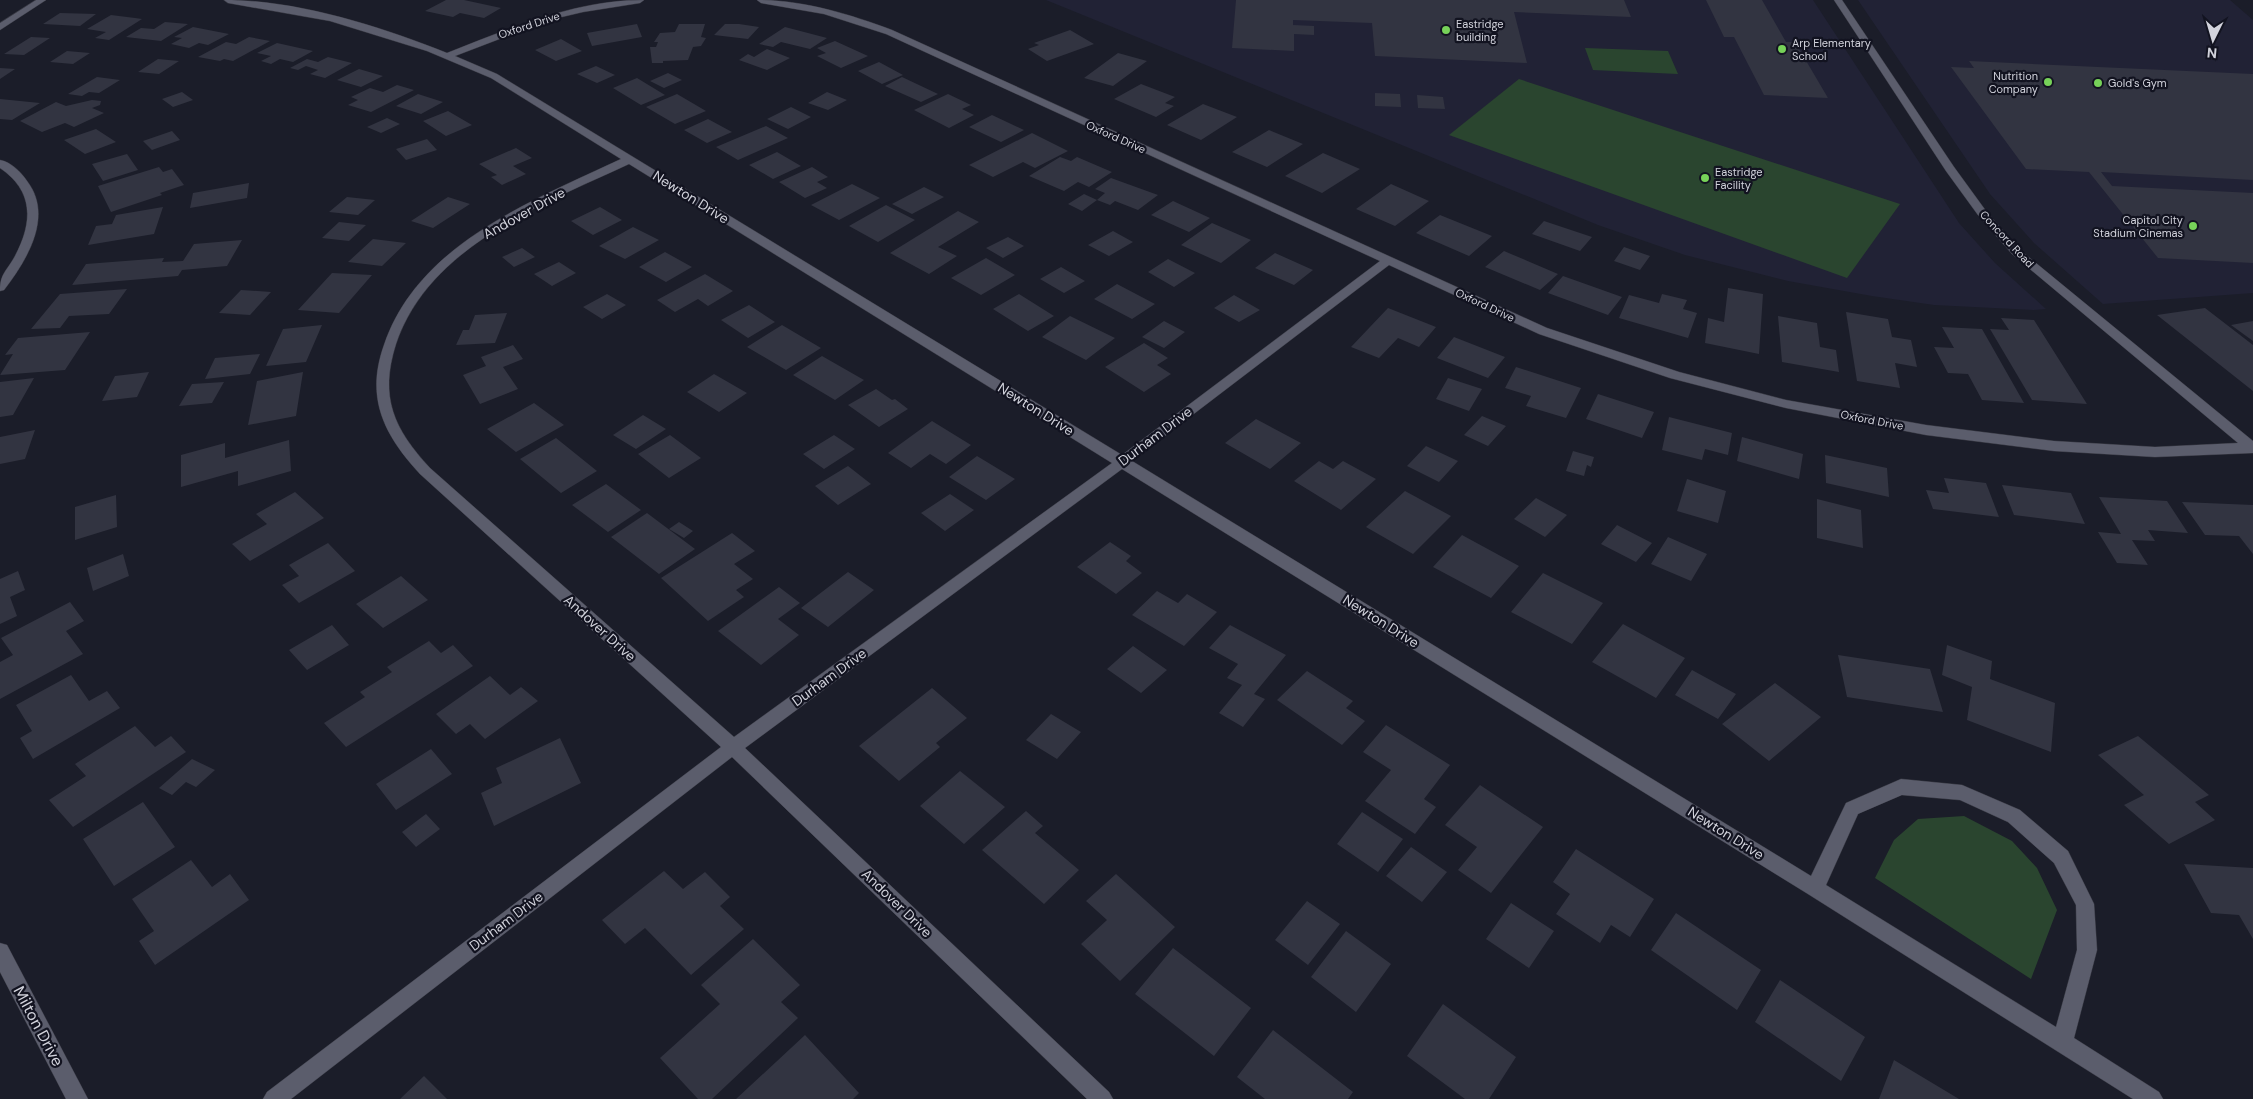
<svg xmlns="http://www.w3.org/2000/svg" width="2253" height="1099" font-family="'DM Sans',sans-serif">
<rect width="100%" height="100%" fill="#1b1d29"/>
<path fill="#212235" d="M1046 0H1813L1959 223 1995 263 2046 309 2034 310 1934 305 1872 296 1788 281 1685 255 1598 225Z
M1858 0H2230L2253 20V293L2103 304 2034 243 1990 194Z"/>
<path fill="#2a452f" d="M1585 48 1668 51 1678 74 1593 70Z
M1519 79 1900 204 1847 278 1449 135Z
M1964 816 2012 841 2037 868 2057 910 2031 979 1875 878 1894 840 1918 819Z"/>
<path fill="#323441" d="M446 0H464L501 8 484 18 460 13 453 17 425 11Z
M1236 0H1624L1631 17 1514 12 1527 63 1375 56 1372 23 1293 20V25L1314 26V35L1294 34V51L1232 48Z
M1706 0H1762L1786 42H1795L1828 98 1764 95 1734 37H1724Z
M60 13 96 14 80 26 43 24Z
M111 15 135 18 142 19 109 40 95 38 106 32 87 29Z
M165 22 188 24 161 41 126 37 141 28 154 29Z
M637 24 642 37 592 46 587 33Z
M679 24H705L701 37 706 38 701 46 693 47 688 60 663 61V63H652L650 47H656L658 42H654L660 33 675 32Z
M725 24H739L759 27 748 39 714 35Z
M193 27 229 34 208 45 199 43 189 48 171 44 182 38 174 37Z
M785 27 827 38 810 49 781 42 773 47 759 44Z
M1070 30 1094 44 1047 61 1028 49 1039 45 1034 43Z
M31 37 50 38 24 55 4 54Z
M249 37 270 41 233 61 224 59 220 61 198 57 226 42 236 44Z
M561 39 582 51 556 61 535 50Z
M835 41 868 56 841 68 817 56 826 53 817 48Z
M277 43 313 51 293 62 280 59 271 64 261 61 271 56 257 53Z
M767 49 790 58 767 70 739 60 748 54 754 57Z
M67 51 90 53 73 64 50 62Z
M1118 53 1147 61 1113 86 1084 78Z
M328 57 352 63 325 78 310 74 318 70 306 66 298 70 290 68 307 59 318 62Z
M158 59 179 61 159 74 138 72Z
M1969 61 2253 74V180L2101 172 2112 186 2253 193V263L2158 258 2089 172 2026 169 1951 67 1974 68Z
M879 62 903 75 882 84 858 71Z
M596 66 615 75 597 83 577 74Z
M0 68 15 69 0 79Z
M359 69 383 76 361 87 337 80Z
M668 73 682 80 664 88 650 81Z
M97 77 120 80 99 93 89 92 82 96 68 94Z
M902 77 938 94 921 102 885 86Z
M637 78 665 95 641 105 613 88Z
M1141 84 1175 97 1165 103 1174 106 1156 117 1114 99Z
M397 85 414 90 371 112 348 105 358 100 351 97 370 88 383 92Z
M182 92 193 100 173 107 162 99Z
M827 92 847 100 828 110 808 103Z
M1375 93 1400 94 1401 107 1375 106Z
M418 94 443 102 421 114 396 106Z
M677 94 706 111 675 124 646 107Z
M948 94 971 105 962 109 974 115 949 128 914 110Z
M1417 95 1443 97 1445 109 1418 108Z
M0 99 40 103 12 120 0 119Z
M92 100 101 101 100 105 92 108 104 113 74 127 65 123 42 132 20 121 56 102 66 106Z
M1203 104 1237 117 1201 140 1167 125Z
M791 107 811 117 788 129 767 119Z
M448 111 472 125 446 136 423 121Z
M992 115 1024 130 1001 142 969 127Z
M387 118 400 124 381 133 367 127Z
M708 119 732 132 707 143 684 130Z
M766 126 788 138 738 160 716 147Z
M96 129 116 142 85 154 64 140Z
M1269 130 1303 144 1267 167 1232 152Z
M172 131 180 140 152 150 143 141Z
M1032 133 1068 151 1035 168 1023 162 993 177 969 165Z
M427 139 437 150 406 160 396 149Z
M516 148 532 158 513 166 526 174 502 185 491 177 497 175 479 164Z
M777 152 801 166 773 179 749 165Z
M1323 153 1360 169 1322 193 1285 176Z
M127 154 138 170 103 181 92 164Z
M1060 157 1071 161 1077 157 1112 172 1089 187 1078 182 1064 191 1029 176Z
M159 167 163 172 172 169 184 185 160 193 162 195 111 212 98 186Z
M812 167 828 177 817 182 827 188 805 198 779 182Z
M1111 178 1158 195 1138 210 1115 201 1110 205 1097 200 1105 193 1095 189Z
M249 183 247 198 190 208 193 193Z
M852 184 880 198 839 220 811 205Z
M1391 184 1429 201 1395 226 1356 209Z
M924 187 944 197 912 214 892 204Z
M1084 194 1097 200 1082 211 1068 204Z
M347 197 375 200 358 215 329 212Z
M448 197 470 204 433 228 411 221Z
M1173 201 1210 218 1189 232 1151 215Z
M886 205 915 220 878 242 849 226Z
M163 207 154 234 88 245 96 226 112 224 116 215Z
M600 207 622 220 593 235 571 221Z
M958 211 979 222 938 247 957 256 929 274 890 253Z
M1440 215 1492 236 1469 256 1416 233Z
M1544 221 1592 237 1580 251 1532 234Z
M339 222 366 225 349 241 322 238Z
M1212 223 1251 240 1221 263 1181 245Z
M633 227 659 240 625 259 599 246Z
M1113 231 1133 242 1109 256 1088 245Z
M1008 237 1024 246 1003 258 986 248Z
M373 239 406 243 382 266 348 262Z
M242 240 227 266 182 270 178 276 72 285 86 264 164 258 162 262 183 261 194 244Z
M1624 247 1650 256 1640 270 1614 261Z
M522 248 535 257 514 267 502 257Z
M1504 251 1558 274 1540 290 1485 267Z
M665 252 692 267 666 282 639 267Z
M1275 253 1313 270 1294 285 1255 268Z
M986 258 1015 275 981 295 951 278Z
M1168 259 1195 273 1174 287 1148 272Z
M559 262 576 273 552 286 534 274Z
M1061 267 1085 281 1064 293 1040 279Z
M332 273 372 275 339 313 298 310Z
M705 274 733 291 708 306 698 299 675 312 657 300Z
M1563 276 1622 297 1608 315 1548 293Z
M1117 284 1155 304 1132 319 1094 299Z
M1728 288 1763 294 1759 354 1705 343 1708 318 1724 322Z
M127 289 109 314 69 316 60 328 31 329 60 294Z
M241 290 271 292 250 315 219 313Z
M607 294 626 305 602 319 583 307Z
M1019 294 1054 316 1028 331 993 309Z
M1662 294 1687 300 1683 309 1697 313 1688 338 1619 318 1629 295 1659 303Z
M1234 295 1260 310 1239 322 1214 308Z
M749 305 775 322 748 338 721 320Z
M1388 308 1436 327 1419 347 1398 338 1379 358 1351 347Z
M2205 308 2253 345V391L2157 315Z
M1846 312 1888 319 1892 337 1911 340 1917 367 1895 363 1900 388 1857 381Z
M507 313 495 343 456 345 463 330H469L475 315Z
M1070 316 1115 338 1086 360 1042 337Z
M1778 316 1817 323 1820 347 1836 350 1839 372 1782 362Z
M2001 318 2034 320 2087 404 2032 400 1990 329 2009 330Z
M1164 321 1185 332 1164 348 1142 337Z
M2253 321V341L2231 325Z
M322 325 306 362 266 366 283 329Z
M782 325 821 348 786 370 747 347Z
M1942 327 1982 329 2024 403 1982 400 1968 374 1948 373 1934 347 1954 348Z
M90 332 65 370 0 375 13 354 5 355 18 338Z
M1454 337 1505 357 1488 378 1437 358Z
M1144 343 1168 358 1157 365 1171 374 1144 392 1105 367Z
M513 345 523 359 503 367 518 389 480 404 463 375 486 366 481 357Z
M260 354 250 374 205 379 215 358Z
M822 356 864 380 835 400 793 375Z
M1516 367 1581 388 1566 418 1526 406 1531 396 1505 388Z
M149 372 137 397 102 401 115 376Z
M303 372 296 416 248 425 257 381Z
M714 374 747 393 719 412 687 392Z
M34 378 13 415 0 417V382Z
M1448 378 1482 389 1469 411 1436 399Z
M224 382 212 403 179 406 192 384Z
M876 389 892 400 895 399 908 409 879 427 848 405Z
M1598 394 1654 412 1642 438 1586 419Z
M534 403 564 425 516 452 487 429Z
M643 415 666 429 636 449 613 435Z
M1482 416 1506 426 1488 446 1464 435Z
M1669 417 1732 433 1728 455 1705 449 1702 460 1662 450Z
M1256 419 1301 443 1270 469 1225 443Z
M932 421 971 445 946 464 930 454 911 468 888 453Z
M35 430 25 459 0 464V437Z
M670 435 701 458 669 478 638 454Z
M834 435 855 449 824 469 803 454Z
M1742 437 1803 454 1799 479 1737 461Z
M556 438 597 471 561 493 520 459Z
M289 440 291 471 238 486V471L181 487V455L225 443V458Z
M1426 446 1458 461 1439 482 1407 466Z
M1573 451 1594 457 1591 467 1587 465 1584 476 1566 471Z
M1825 455 1887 468 1889 497 1826 483Z
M977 456 1015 479 986 500 949 477Z
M1319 461 1333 469 1343 461 1376 479 1341 510 1294 481Z
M848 466 871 484 838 505 815 486Z
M1944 478 1986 483 1999 517 1933 509 1926 490 1949 493Z
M1687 479 1726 491 1718 523 1677 511Z
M606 484 641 510 608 532 572 505Z
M2002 485 2071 493 2085 524 2014 515Z
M1405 491 1451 516 1413 554 1366 527Z
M295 492 324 518 250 561 232 544 267 524 256 514Z
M950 494 974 510 945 531 921 513Z
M116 495 117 527 75 540V507Z
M2099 497 2167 501 2188 533 2148 530 2155 541 2132 540 2148 565 2117 563 2098 532 2121 534Z
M1536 498 1567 515 1545 537 1514 519Z
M1817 499 1861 510 1863 548 1817 538Z
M2182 502 2253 505V554L2239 536 2205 535Z
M647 513 695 549 659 574 611 537Z
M679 522 693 531 684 538 669 529Z
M1617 525 1652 543 1636 562 1601 544Z
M732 533 755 551 734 564 753 579 736 590 744 597 708 621 661 578Z
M1462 535 1519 566 1491 598 1433 567Z
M1668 537 1707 554 1691 581 1651 564Z
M1110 542 1131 556 1126 561 1142 573 1116 594 1077 567Z
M328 543 355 571 299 603 282 585 299 576 289 565Z
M123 554 129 576 93 591 87 568Z
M18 571 25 590 10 597 17 616 0 624V579Z
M848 572 874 590 828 627 801 608Z
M1543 573 1603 603 1572 644 1511 612Z
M401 576 428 600 383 628 356 604Z
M779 587 800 603 778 619 799 635 761 665 718 631Z
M1157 591 1178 603 1187 594 1217 612 1184 646 1132 615Z
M70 602 84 621 66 631 83 654 0 699V662L13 655 1 638Z
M1623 624 1685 658 1656 698 1592 662Z
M332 625 349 645 307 670 289 650Z
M1230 625 1286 655 1254 694 1265 699 1243 727 1219 713 1242 685 1227 678 1238 664 1209 648Z
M429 641 441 653 453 645 473 666 346 747 324 723 365 697 360 692 392 672 387 667Z
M1947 645 1992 661 1990 679 2055 703 2051 752 1967 720 1972 687 1942 675Z
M1133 646 1167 670 1141 693 1107 669Z
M1838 655 1930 669 1943 712 1847 697Z
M1692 670 1736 694 1718 719 1675 695Z
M1307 671 1353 701 1346 708 1365 721 1342 745 1277 700Z
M71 675 89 701 107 691 120 708 33 759 20 738 32 731 16 705Z
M490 676 510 695 521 687 538 701 485 739 470 724 456 734 436 714Z
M1775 683 1821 717 1769 761 1722 724Z
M932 688 967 718 936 743 940 747 899 781 859 746Z
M1051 714 1081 732 1057 759 1026 740Z
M1386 725 1450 765 1424 799 1436 807 1415 834 1365 801 1391 770 1363 752Z
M135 726 155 747 171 736 186 752 73 827 49 800 86 776 75 764Z
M2138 736 2209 795 2195 802 2215 820 2169 844 2124 805 2144 795 2098 755Z
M560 738 581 783 494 826 481 793 502 783 496 768Z
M431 749 452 774 396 810 376 784Z
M192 759 215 770 196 787 186 782 172 795 159 788Z
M960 771 1005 807 964 844 920 806Z
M1480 785 1543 827 1491 893 1458 870 1477 847 1445 825Z
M143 802 175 847 114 886 83 839Z
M1026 811 1043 826 1035 833 1079 870 1044 904 982 850Z
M1362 812 1403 839 1378 872 1337 844Z
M426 814 440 829 416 847 402 832Z
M1411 847 1447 872 1422 902 1386 876Z
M1576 849 1654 899 1630 937 1611 925 1600 943 1556 914 1570 894 1553 882Z
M191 860 212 887 230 874 249 900 155 965 139 941 154 931 132 899Z
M2184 864 2253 868V939L2239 915 2211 913Z
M664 871 683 889 705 872 730 897 720 906 744 929 691 975 645 928 625 944 602 920Z
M1116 874 1175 927 1120 981 1081 944 1107 920 1086 901Z
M1307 901 1340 924 1308 965 1275 940Z
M1511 903 1554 931 1529 968 1486 939Z
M1676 913 1761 970 1737 1010 1651 950Z
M1346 931 1391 964 1356 1012 1311 977Z
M753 939 800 985 781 1002 798 1018 712 1099H698L660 1058 720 1004 701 985Z
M1173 948 1251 1008 1214 1056 1135 994Z
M1780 980 1865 1037 1841 1081 1755 1022Z
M1443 1004 1516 1057 1489 1099H1465L1407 1056Z
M1273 1030 1353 1092 1348 1099H1265L1237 1077Z
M805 1035 859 1093 853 1099H736Z
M1894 1060 1959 1099H1879Z
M424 1076 447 1099H400Z"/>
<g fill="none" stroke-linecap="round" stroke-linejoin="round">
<defs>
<path id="minor" d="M36 0H46L0 30V23Z
M224 0C297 0 379 26 447 53 511 28 575 0 644 0L640 3 583 12 549 20 455 56 497 74 1122 455 1380 261 886 34 824 14 761 3 757 0C803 0 849 14 892 30L1547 328 1679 372 1786 400 1926 425 2054 441 2155 447 2238 443 2012 254 1978 215 1946 171 1834 0H1842L1954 167 1986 211 2020 250 2253 441V453L2155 457 2054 451 1926 435 1786 408 1670 378 1539 334 1389 265 1132 461 1811 876 1846 803 1901 779 1962 785 2020 810 2068 851 2094 904 2097 950 2074 1038 2159 1092 2163 1099H2133L1808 894 1122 469 745 748 1109 1092 1113 1099H1087L732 757 291 1099H263L267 1092 721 747 420 474C384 435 365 398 384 345 418 244 532 201 621 159L491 78 427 51 330 21 228 3ZM629 164 1112 463 734 737 430 468C394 429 379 398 396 344 429 246 543 204 629 164ZM1902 795 1960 800 2008 822 2054 863 2076 905 2077 950 2056 1027 1826 885 1858 814Z
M0 160C11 162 21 172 27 181 54 216 27 260 4 290L0 291C0 273 7 271 15 256 33 222 34 191 0 168Z
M0 943 7 945 88 1099H66L0 972Z"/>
</defs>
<use href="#minor" stroke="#373842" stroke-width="1"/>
<use href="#minor" fill="#5b5d6c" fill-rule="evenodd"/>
</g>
<g fill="#77d259" stroke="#121320" stroke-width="2">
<circle cx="1446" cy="30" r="5"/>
<circle cx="1782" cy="49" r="5"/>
<circle cx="2048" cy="82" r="5"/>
<circle cx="2098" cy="83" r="5"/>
<circle cx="1705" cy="178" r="5"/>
<circle cx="2193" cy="226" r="5"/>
</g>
<g text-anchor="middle" stroke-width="4.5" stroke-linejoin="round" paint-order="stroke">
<g font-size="11" fill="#d2d3dc" stroke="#121320" text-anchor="start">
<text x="1456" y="28">Eastridge<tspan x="1456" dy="13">building</tspan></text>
<text x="1792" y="47">Arp Elementary<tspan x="1792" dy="13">School</tspan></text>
<text x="2038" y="80" text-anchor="end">Nutrition<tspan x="2038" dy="13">Company</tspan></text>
<text x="2108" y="87">Gold's Gym</text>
<text x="1715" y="176">Eastridge<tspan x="1715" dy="13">Facility</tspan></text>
<text x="2183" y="224" text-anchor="end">Capitol City<tspan x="2183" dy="13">Stadium Cinemas</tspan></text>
</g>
<g font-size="11" fill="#d2d3dc" stroke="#121320">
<text transform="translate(529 25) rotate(-18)" y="4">Oxford Drive</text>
<text transform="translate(1116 137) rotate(24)" y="4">Oxford Drive</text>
<text transform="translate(2007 239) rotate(47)" y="4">Concord Road</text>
<text transform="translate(1485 305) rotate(25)" y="4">Oxford Drive</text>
<text transform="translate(1872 420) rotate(11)" y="4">Oxford Drive</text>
</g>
<g font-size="14" fill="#d2d3dc" stroke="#121320">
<text transform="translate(691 197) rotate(32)" y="5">Newton Drive</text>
<text transform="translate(524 213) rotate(-29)" y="5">Andover Drive</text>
<text transform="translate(1036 409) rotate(32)" y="5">Newton Drive</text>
<text transform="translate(1155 436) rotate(-37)" y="5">Durham Drive</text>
<text transform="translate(1381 621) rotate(32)" y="5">Newton Drive</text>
<text transform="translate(600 628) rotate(42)" y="5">Andover Drive</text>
<text transform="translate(829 677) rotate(-36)" y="5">Durham Drive</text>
<text transform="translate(1726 833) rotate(32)" y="5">Newton Drive</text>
<text transform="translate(897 903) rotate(44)" y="5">Andover Drive</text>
<text transform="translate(506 921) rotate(-37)" y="5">Durham Drive</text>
</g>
<g font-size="16" fill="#d2d3dc" stroke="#121320">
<text transform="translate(39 1026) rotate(62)" y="6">Milton Drive</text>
</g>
</g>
<g transform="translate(2213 40) rotate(185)" stroke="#121320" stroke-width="4" paint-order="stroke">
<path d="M0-4L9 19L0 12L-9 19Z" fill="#d2d3dc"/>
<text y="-8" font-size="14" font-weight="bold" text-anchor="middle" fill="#d2d3dc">N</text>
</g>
</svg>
